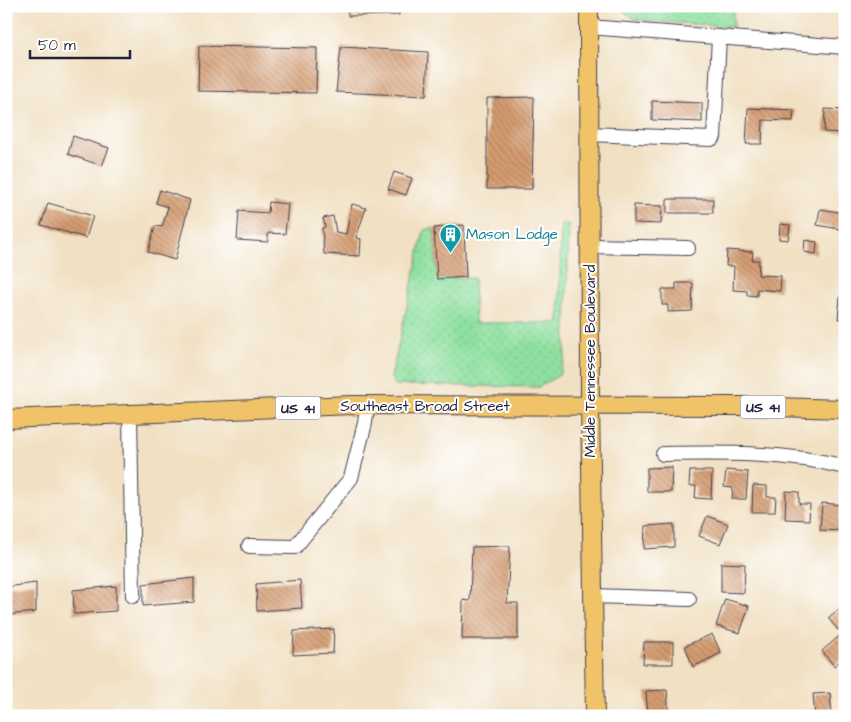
<svg xmlns="http://www.w3.org/2000/svg" width="851" height="722" font-family="'Architects Daughter',sans-serif">
<defs>
<pattern id="grass-dots" width="8" height="8" patternUnits="userSpaceOnUse" patternTransform="scale(1.25)"><rect width="8" height="8" fill="#8fe0a0"/><path d="M2 2h.1M6 6h.1" fill="none" stroke="#7bc08b" stroke-width="1.8" stroke-linecap="round"/></pattern>
<pattern id="building-back-hatch" width="6" height="6" patternUnits="userSpaceOnUse" patternTransform="scale(1.25)"><rect width="6" height="6" fill="#d59c71"/><path d="M-1 5l2 2M0 0l6 6M5-1l2 2" fill="none" stroke="#ac7f5e"/></pattern>
</defs>
<rect width="100%" height="100%" fill="#fff"/>
<filter id="ink" filterUnits="userSpaceOnUse"><feTurbulence type="fractalNoise" baseFrequency=".02" numOctaves="2"/><feDisplacementMap in="SourceGraphic" scale="10" xChannelSelector="R" yChannelSelector="G"/><feConvolveMatrix kernelMatrix="1 2 1 2 8 2 1 2 1" color-interpolation-filters="sRGB"/></filter>
<filter id="wash" filterUnits="userSpaceOnUse"><feTurbulence type="fractalNoise" baseFrequency=".0096" numOctaves="4" result="noise"/><feDisplacementMap in="SourceGraphic" scale="20" xChannelSelector="R" yChannelSelector="G"/><feGaussianBlur stdDeviation="1.12" result="paint"/><feColorMatrix in="noise" values="0 0 0 0 0 0 0 0 0 0 0 0 0 0 0 0 0 1.4 0 .05"/><feComposite in="paint" operator="in"/></filter>
<g filter="url(#wash)">
<rect width="100%" height="100%" fill="#f1e0c2"/>
<path fill="url(#grass-dots)" stroke="#58816e" d="M617 6H733V27L636 20Z
M561 224H569L565 358 559 375 539 387 395 385 391 378 424 230 434 228 437 279 474 278 475 323H559Z"/>
<g id="blocks">
<path fill="url(#building-back-hatch)" d="M348 6H399V15L348 16Z
M199 46 317 48 316 93 198 91Z
M341 47 428 52 426 96 336 92Z
M534 97 532 189H487V98Z
M652 101 702 103V122L652 120Z
M748 108 794 110 793 121 763 120 762 144H746Z
M825 109 845 110V133L824 132Z
M73 136 109 148 102 166 68 154Z
M394 172 412 178 406 195 388 189Z
M160 190 190 200 175 260 148 252 155 226 162 227 168 207 156 203Z
M667 199H713V213H667Z
M269 202 288 204 285 234 268 233V242L237 240 239 211 268 213Z
M48 203 93 216 86 238 41 225Z
M352 204 366 208 356 238 361 239 360 256 324 254 322 228 325 227 323 218 333 216 336 232 346 234Z
M634 205 662 206 661 224 634 223Z
M820 209 845 213V230L817 225Z
M780 224 790 225 788 240 779 239Z
M464 225 466 277 437 279 434 228Z
M805 240 817 242 816 254 804 252Z
M727 250 753 252 752 260H759L758 275 781 276 780 291 757 289V296L747 295V291L733 290 734 266H726Z
M676 283H693L692 311 668 312V305H662V289H676Z
M840 296H845V319H838Z
M672 467 671 492H647V468Z
M726 470 748 472 746 499H732L733 488 724 487Z
M690 471H712L711 499 695 498 696 486H689Z
M753 485 767 486V497H776L775 512H752Z
M786 491 799 492V504H810L809 520 785 519Z
M822 503 844 505 843 531 820 530Z
M707 516 728 524 720 544 699 536Z
M674 524V547L644 549 645 526Z
M510 546 507 603H518V639H462L463 600 470 601 472 547Z
M721 563 745 564 744 593 721 592Z
M194 578V602L143 606V584Z
M300 580 302 608 257 611 256 584Z
M36 583V612L6 615V587Z
M116 586V611L74 614 73 590Z
M725 599 749 606 740 633 716 626Z
M841 607 845 611V624L838 630 828 618Z
M334 629 333 653 293 655 294 631Z
M845 631V657L834 666 822 651Z
M712 634 721 653 693 667 685 646Z
M644 642H673V664H643Z
M667 690 669 716H648L646 691Z
M830 693 832 716H815L813 694Z"/>
</g>
</g>
<g filter="url(#ink)">
<use href="#blocks" fill-opacity="0" stroke="#413e4f" stroke-width="1"/>
<g fill="none" stroke-linecap="round" stroke-linejoin="round">
<defs>
<path id="minor" d="M589 27 845 47
M589 134 711 139 714 137 719 37
M589 246 688 248
M130 414 133 596
M663 454C724 453 785 452 845 467
M249 546 295 547 351 478 365 423 367 405
M592 596 689 599"/>
<path id="major" d="M589 6 590 405 595 716
M6 419 352 405 742 406 845 409"/>
</defs>
<use href="#minor" stroke="#413e4f" stroke-width="16"/>
<use href="#major" stroke="#413e4f" stroke-width="20"/>
<use href="#minor" stroke="#fff" stroke-width="14"/>
<use href="#major" stroke="#f0c369" stroke-width="18"/>
</g>
</g>
<defs>
<symbol id="building-pin" viewBox="-11 -11 22 30"><path d="M0 17L-7.5 6A9.5 9.5 0 1 1 7.5 6Z" fill="#0f9aa8" stroke="#fff"/><path d="M-4-6H4V6H1V3H-1V6H-4ZM-2.5-4.3h1.7v1.8h-1.7ZM.8-4.3h1.7v1.8H.8ZM-2.5-1h1.7V.8h-1.7ZM.8-1h1.7V.8H.8Z" fill="#fff"/></symbol>
</defs>
<g fill-rule="evenodd">
<use href="#building-pin" x="438" y="222" width="25" height="34"/>
</g>
<g text-anchor="middle" stroke-width="4" stroke-linejoin="round" paint-order="stroke">
<g fill="#fff" stroke="#646476" stroke-width="1">
<rect x="740.5" y="395.5" width="45" height="23" rx="4"/>
<rect x="275.5" y="396.5" width="45" height="23" rx="4"/>
</g>
<g font-size="14" font-weight="bold" fill="#22223b">
<text x="763" y="412">US 41</text>
<text x="298" y="413">US 41</text>
</g>
<g font-size="15" fill="#0d838f" stroke="#fff" text-anchor="start">
<text x="466" y="239">Mason Lodge</text>
</g>
<g font-size="15" fill="#22223b" stroke="#fff">
<text transform="translate(590 361) rotate(-90)" y="5">Middle Tennessee Boulevard</text>
<text x="425" y="411">Southeast Broad Street</text>
</g>
</g>
<rect width="851" height="722" fill="none" stroke="#fff" stroke-width="25"/>
<path d="M30 50v8h100v-8" fill="none" stroke="#22223b" stroke-width="2.5"/>
<text x="38" y="50" font-size="15" fill="#22223b" stroke="#ffffff" stroke-width="4" paint-order="stroke">50 m</text>
</svg>
